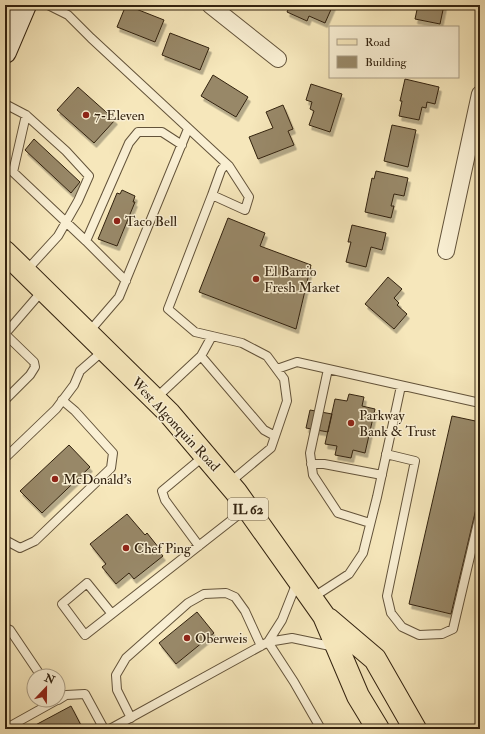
<svg xmlns="http://www.w3.org/2000/svg" width="485" height="734" font-family="'IM FELL Double Pica',serif">
<defs>
<filter id="shadow"><feDropShadow dx="2.5" dy="4.5" stdDeviation="0" flood-color="#0004"/></filter>
</defs>
<rect width="100%" height="100%" fill="#f6e7bb"/>
<filter id="stains"><feTurbulence type="fractalNoise" baseFrequency=".005" numOctaves="4"/><feColorMatrix values="0 0 0 0 .2 0 0 0 0 .09 0 0 0 0 .02 0 0 0 .5 -.17"/></filter>
<radialGradient id="worn" r=".72"><stop offset=".6" stop-color="#630" stop-opacity="0"/><stop offset="1" stop-color="#630" stop-opacity=".3"/></radialGradient>
<path fill="#988868" stroke="#32220f" filter="url(#shadow)" d="M126 5 164 20 155 42 117 27Z
M290 5H333L325 23 309 16 307 21 287 12Z
M418 5H444L440 24 415 19Z
M170 33 209 48 200 70 162 55Z
M213 75 248 97 236 117 201 96Z
M405 79 439 87 435 104 427 102 426 108 422 107 419 120 399 116 402 101H400Z
M311 84 342 94 330 132 309 125 314 111 310 109 312 102 306 100Z
M78 87 115 120 94 143 57 110Z
M283 105 293 129 288 131 294 145 258 159 249 137 273 128 266 112Z
M392 125 416 130 408 167 384 161Z
M34 139 80 182 71 193 25 150Z
M376 171 408 178 404 196 394 194 391 206H394L391 218 365 212 372 178 374 179Z
M122 190 135 196 133 202H135L117 246 98 239 117 193 120 194Z
M228 218 265 233 260 246 311 265 296 329 199 292Z
M352 225 386 233 382 250 371 247 366 267 346 262 351 242H348Z
M388 277 402 289 394 298 399 303 397 305 407 314 394 329 365 304Z
M349 394 364 397 362 406 375 409 365 453 353 450 351 458 335 455 337 446 325 444 335 399 347 401Z
M310 410 332 414 328 432 306 428Z
M452 416 480 422V492L451 614 409 604Z
M69 445 90 467 42 513 20 491Z
M127 514 145 535 147 533 159 548 157 549 163 556 134 579 129 573 116 584 102 567 106 564 90 544Z
M197 612 214 633 176 664 159 643Z
M71 706 83 729H28Z"/>
<g fill="none" stroke-linecap="round" stroke-linejoin="round">
<defs>
<path id="service" d="M6 5 21 13
M48 5 68 15 91 38 229 166 249 197 245 210 212 195 221 170 226 164
M5 104 26 115 66 151 89 176 78 201 58 236 26 271
M26 115 13 172 86 241 126 281
M212 195 168 309 195 332 242 343 267 356 284 379 287 401 271 448 229 483
M86 241 129 143 138 132H162L182 145
M88 333 119 297 188 129
M5 334 43 290
M212 336 201 356 264 430 275 436
M277 369 297 362 480 403
M328 369 310 453 313 475 338 513 370 523
M156 398 201 356
M5 400 30 375 35 367 34 362 5 334
M386 454 415 461 387 596 391 613 402 627 419 635 442 634 453 629 480 514
M5 458 56 409 74 385 80 371 104 350
M311 464H324L382 475
M5 540 20 548 35 541 111 468 113 453 75 411 62 400
M199 546 165 500 162 491 204 456
M312 598 349 574 363 553 377 497 401 386
M112 614 87 583 62 604 85 635 247 508
M5 628 10 630 41 676
M268 642 294 682 321 729
M268 642 282 620 297 582
M58 700 66 695 85 694 104 729
M131 718 117 690 116 675 126 658 188 603 204 594 226 593 235 597 245 611 261 646
M5 729 57 700
M110 729 268 642 292 638 335 647"/>
<path id="minor" d="M210 5 278 59
M446 251 480 94"/>
<path id="secondary" d="M5 52 25 5"/>
<path id="primary" d="M5 252 169 413 236 492 324 616 358 696 378 729
M328 619 375 659 415 729"/>
</defs>
<use href="#service" stroke="#63533a" stroke-width="10"/>
<use href="#minor" stroke="#63533a" stroke-width="18"/>
<use href="#secondary" stroke="#32220f" stroke-width="24"/>
<use href="#primary" stroke="#32220f" stroke-width="24"/>
<use href="#service" stroke="#f9efd3" stroke-width="8"/>
<use href="#minor" stroke="#f9efd3" stroke-width="16"/>
<use href="#secondary" stroke="#f9efd3" stroke-width="22"/>
<use href="#primary" stroke="#f6e7bb" stroke-width="22"/>
</g>
<g fill="#8f2418" stroke="#f9efd3" stroke-width="1.5">
<circle cx="86" cy="115" r="4"/>
<circle cx="117" cy="221" r="4"/>
<circle cx="256" cy="279" r="4"/>
<circle cx="351" cy="423" r="4"/>
<circle cx="55" cy="479" r="4"/>
<circle cx="126" cy="548" r="4"/>
<circle cx="187" cy="638" r="4"/>
</g>
<g text-anchor="middle" stroke-width="3" stroke-linejoin="round" paint-order="stroke">
<rect fill="#f9efd3" stroke="#6e604a" stroke-width="1" x="228" y="498" width="40" height="22" rx="3"/>
<g font-size="13" font-weight="bold" fill="#32220f">
<text x="248" y="514">IL 62</text>
</g>
<g font-size="14" fill="#32220f" stroke="#f9efd3" text-anchor="start">
<text x="94" y="120">7-Eleven</text>
<text x="125" y="226">Taco Bell</text>
<text x="264" y="276">El Barrio<tspan x="264" dy="16">Fresh Market</tspan></text>
<text x="359" y="420">Parkway<tspan x="359" dy="16">Bank &amp; Trust</tspan></text>
<text x="63" y="484">McDonald's</text>
<text x="134" y="553">Chef Ping</text>
<text x="195" y="643">Oberweis</text>
</g>
<g font-size="14" fill="#32220f" stroke="#f9efd3">
<text transform="translate(176 424) rotate(47)" y="5">West Algonquin Road</text>
</g>
</g>
<rect width="485" height="734" fill="none" stroke="#f6e7bb" stroke-width="20"/>
<rect x="6" y="6" width="473" height="722" fill="none" stroke="#32220f" stroke-width="2"/>
<rect x="10" y="10" width="465" height="714" fill="none" stroke="#32220f"/>
<rect x="329" y="26" width="130" height="52" fill="#f9efd3" stroke="#a99d85"/>
<rect x="337" y="39" width="20" height="6" fill="#f6e7bb" stroke="#a99d85"/>
<text x="365" y="46" font-size="12" fill="#32220f">Road</text>
<rect x="337" y="56" width="20" height="12" fill="#988868" stroke="#a99d85"/>
<text x="365" y="66" font-size="12" fill="#32220f">Building</text>
<g transform="translate(46 688) rotate(22)"><circle r="19" fill="#f9efd3" stroke="#a99d85"/>
<path d="M0-3L7 15L0 10L-7 15Z" fill="#8f2418"/>
<text y="-6" font-size="11" font-weight="bold" text-anchor="middle" fill="#32220f">N</text>
</g>
<rect width="100%" height="100%" filter="url(#stains)"/>
<rect width="100%" height="100%" fill="url(#worn)"/>
</svg>
